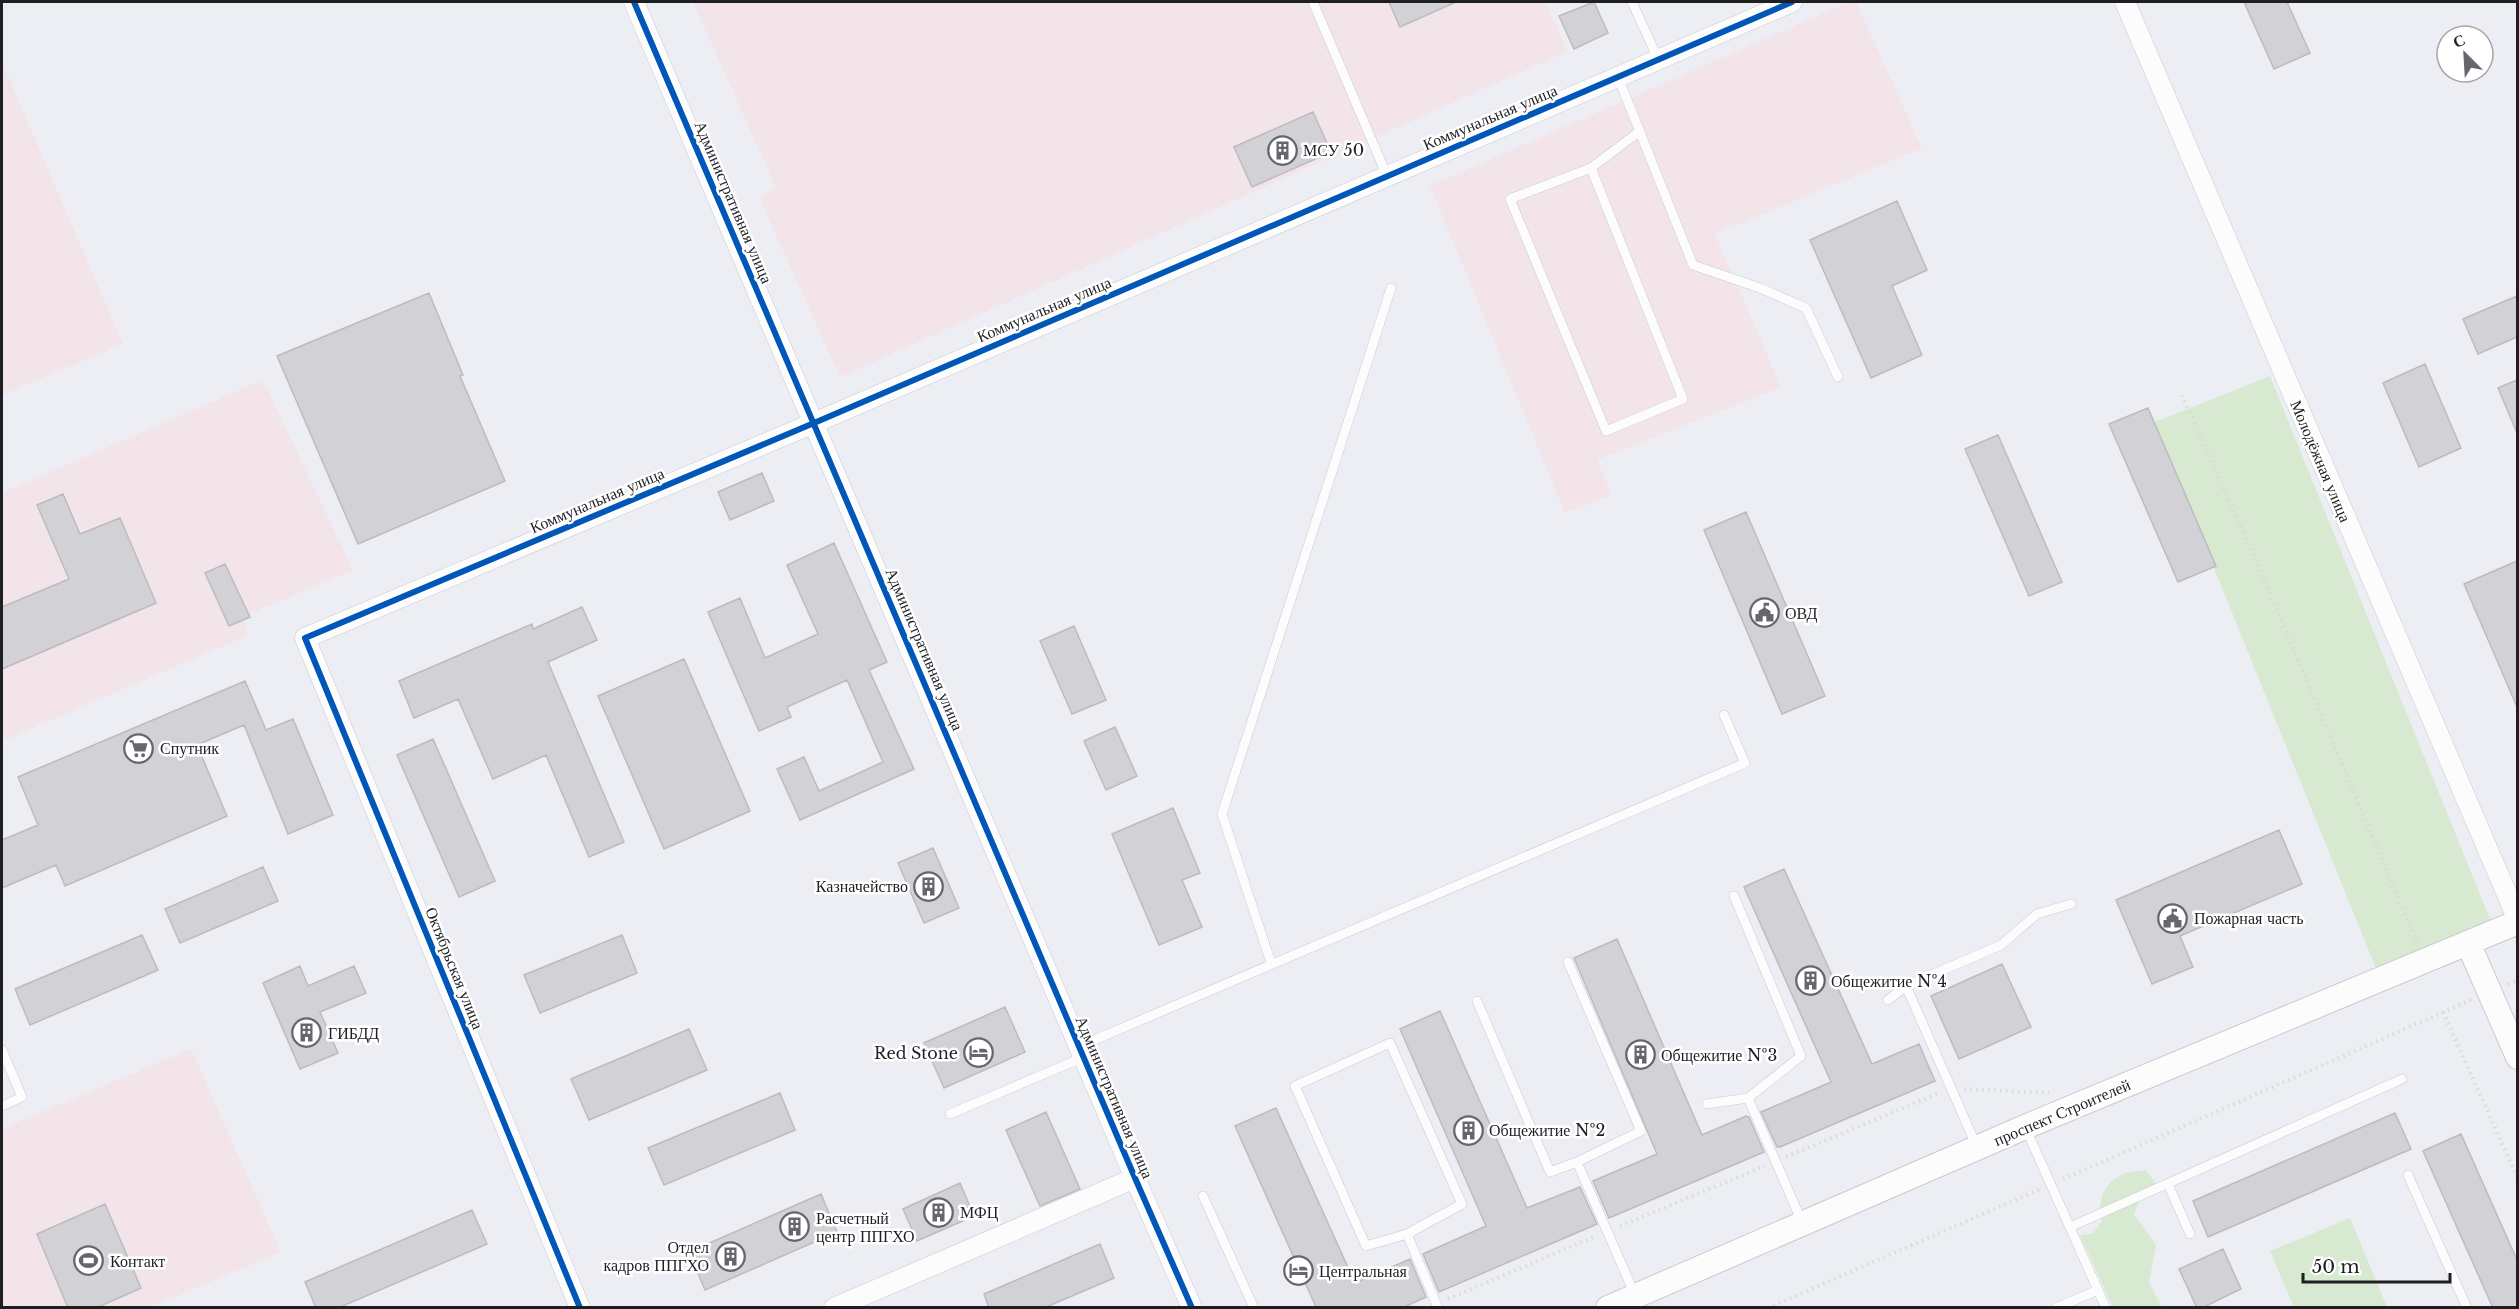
<svg xmlns="http://www.w3.org/2000/svg" width="2519" height="1309" font-family="'Libre Baskerville',serif">
<rect width="100%" height="100%" fill="#eceef4"/>
<path fill="#f2e4e8" d="M693 2H1545L1568 51 840 377 759 197 776 188Z
M1849 2H1856L1922 148 1715 234 1781 387 1597 460 1612 495 1565 513 1430 186Z
M2 62 123 344 2 395Z
M263 380 353 570 242 617 249 635 2 741V493Z
M191 1049 281 1252 151 1307 2 1308V1129Z"/>
<path fill="#d7e9d1" d="M2270 376 2492 924 2377 971 2155 422Z
M2145 1170 2156 1183 2142 1195 2134 1214 2156 1245 2149 1283 2162 1307H2113L2080 1235 2092 1234 2102 1221C2097 1203 2103 1184 2121 1175 2127 1172 2138 1171 2145 1170Z
M2350 1218 2387 1307H2294L2270 1251Z"/>
<path fill="#d1d1d6" stroke="#bbbbc0" stroke-width="1.5" d="M1389 2H1456L1400 27Z
M1594 2 1608 33 1574 49 1559 16Z
M2244 2H2287L2310 53 2274 69Z
M1313 112 1331 152 1252 187 1234 147Z
M1897 201 1927 270 1892 286 1922 355 1871 378 1810 240Z
M429 293 463 375 460 376 505 481 358 544 277 356Z
M2517 296V337L2478 354 2463 319Z
M2425 364 2461 448 2419 467 2383 383Z
M2517 380V433L2498 388Z
M2148 408 2216 566 2178 582 2109 424Z
M1998 435 2062 582 2029 596 1965 449Z
M762 473 774 501 730 520 718 492Z
M63 494 80 534 120 518 156 603 2 669V607L69 579 37 505Z
M1746 512 1825 696 1782 714 1704 530Z
M834 543 887 662 869 670 914 769 800 820 777 769 804 757 819 791 883 762 847 680 787 707 791 717 759 731 708 612 740 598 765 658 818 634 787 565Z
M2517 561V707L2464 584Z
M225 564 250 617 229 626 205 573Z
M582 607 597 640 548 662 624 842 589 857 546 755 493 779 458 699 414 718 399 681 532 624 533 629Z
M1074 626 1106 700 1072 714 1040 641Z
M684 659 750 811 664 849 598 696Z
M245 681 266 730 293 719 333 815 288 834 244 725 197 745 227 816 65 886 56 865 2 888V840L38 825 18 777Z
M1115 727 1137 776 1106 790 1084 741Z
M433 739 495 881 459 897 397 755Z
M1173 808 1200 873 1182 880 1202 927 1159 945 1112 834Z
M2279 830 2302 884 2180 936 2193 967 2152 984 2116 900Z
M933 848 959 908 924 923 898 863Z
M263 867 278 901 180 943 165 909Z
M1784 869 1872 1064 1919 1044 1935 1081 1780 1147H1777L1761 1112 1831 1082 1744 887Z
M142 935 158 970 30 1025 15 989Z
M622 935 637 973 540 1013 524 975Z
M1617 939 1702 1135 1746 1116 1749 1117 1764 1152 1609 1218 1593 1181 1657 1154 1574 958Z
M2002 964 2031 1027 1959 1059 1931 996Z
M300 966 308 986 354 966 366 993 320 1012 338 1053 300 1069 263 983Z
M1005 1007 1025 1052 944 1088 924 1043Z
M1440 1011 1527 1208 1580 1187 1597 1224 1439 1292 1423 1254 1486 1226 1400 1029Z
M689 1029 707 1070 589 1120 571 1079Z
M780 1093 795 1130 664 1185 648 1148Z
M1276 1108 1355 1283 1410 1259 1426 1297 1402 1308 1316 1307 1235 1126Z
M1046 1112 1080 1189 1040 1206 1006 1130Z
M2395 1113 2411 1149 2208 1237 2193 1201Z
M2461 1134 2517 1260V1308H2493L2423 1151Z
M960 1183 974 1216 917 1241 903 1209Z
M821 1194 837 1232 705 1290 689 1252Z
M105 1204 141 1288 96 1308H68L37 1234Z
M472 1210 487 1244 338 1308H316L305 1282Z
M1100 1244 1114 1278 1044 1308H989L984 1294Z
M2223 1249 2241 1289 2202 1308H2197L2179 1269Z"/>
<g fill="none" stroke-linecap="round" stroke-linejoin="round">
<defs>
<path id="service" d="M1313 2 1387 176
M1632 2 1658 59
M1618 77 1693 265 1760 288 1806 308 1838 377
M1591 168 1510 199 1606 431 1683 399 1591 168 1640 131
M1271 963 1222 814 1391 288
M1888 1000 1906 986
M1477 1001 1550 1172 1577 1162 1641 1131 1568 962
M1390 1043 1462 1204 1407 1234 1366 1246 1295 1086Z
M1080 1046 1745 763 1724 715
M2 1050 22 1097 2 1106
M1748 1098 1802 1222
M1707 1104 1748 1098 1801 1056 1734 896
M950 1114 1084 1057
M2026 1129 2106 1308
M1977 1147 1906 986 2001 945 2037 914 2071 904
M1577 1162 1635 1295
M2408 1175 2467 1308
M2168 1184 2190 1234
M1203 1196 1254 1308
M2070 1227 2402 1079
M1407 1234 1438 1308
M2056 1308 2098 1290"/>
<path id="minor" d="M634 2 1135 1178 1192 1308
M2125 2 2518 920
M580 1308 305 638 814 423 1792 2
M834 1308 1135 1178"/>
<path id="tertiary" d="M2468 943 2518 1057
M1608 1308 2025 1127 2518 922"/>
</defs>
<use href="#service" stroke="#c9cbcf" stroke-width="10"/>
<use href="#minor" stroke="#c9cbcf" stroke-width="21"/>
<use href="#tertiary" stroke="#c9cbcf" stroke-width="26"/>
<path stroke="#d8d9da" stroke-width="4" stroke-dasharray="1.5 4.5" stroke-linecap="butt" d="M2182 395 2264 579 2417 943
M2508 984 2518 980
M2443 1012 2518 1179
M1964 1089 2049 1093
M1786 1157 1939 1093
M2063 1179 2471 1000
M1620 1226 1765 1166
M1448 1299 1596 1236
M1768 1308 2040 1189"/>
<use href="#service" stroke="#fcfcfd" stroke-width="9"/>
<use href="#minor" stroke="#fcfcfd" stroke-width="20"/>
<use href="#tertiary" stroke="#fcfcfd" stroke-width="24"/>
<defs>
<path id="cycleway" d="M634 2 1135 1178 1192 1308
M580 1308 305 638 814 423 1792 2"/>
</defs>
<use href="#cycleway" stroke="#fff" stroke-width="10"/>
<use href="#cycleway" stroke="#0057b8" stroke-width="6"/>
</g>
<defs>
<symbol id="building-ring" viewBox="-11 -11 22 22"><circle r="9.5" fill="#fff" stroke="#65676c" stroke-width="1.5"/><path d="M-4-6H4V6H1V3H-1V6H-4ZM-2.5-4.3h1.7v1.8h-1.7ZM.8-4.3h1.7v1.8H.8ZM-2.5-1h1.7V.8h-1.7ZM.8-1h1.7V.8H.8Z" fill="#65676c"/></symbol>
<symbol id="civic-ring" viewBox="-11 -11 22 22"><circle r="9.5" fill="#fff" stroke="#65676c" stroke-width="1.5"/><path d="M-.6-6.5H3V-4.5H.6V-3L4-1V1h2V6H-6V1h2V-1L-.6-3ZM-1.2 2.5V6h2.4V2.5Z" fill="#65676c"/></symbol>
<symbol id="supermarket-ring" viewBox="-11 -11 22 22"><circle r="9.5" fill="#fff" stroke="#65676c" stroke-width="1.5"/><path d="M-6-5.5h2.5l.6 2H6L4.5 2H-2.5L-4.4-4H-6ZM-1.5 3.2a1.3 1.3 0 1 0 .1 0ZM3 3.2a1.3 1.3 0 1 0 .1 0Z" fill="#65676c"/></symbol>
<symbol id="hotel-ring" viewBox="-11 -11 22 22"><circle r="9.5" fill="#fff" stroke="#65676c" stroke-width="1.5"/><path d="M-6-4.5h1.5V1H6V5H4.5V3h-9V5H-6ZM-4 0a1.8 1.8 0 1 1 3.6 0ZM.5 0V-2.5h3Q6-2.5 6 0Z" fill="#65676c"/></symbol>
<symbol id="stadium-ring" viewBox="-11 -11 22 22"><circle r="9.5" fill="#fff" stroke="#65676c" stroke-width="1.5"/><path d="M0-5a6.5 5 0 1 0 0 10a6.5 5 0 1 0 0-10ZM-3.5-1.8h7v3.6h-7Z" fill="#65676c"/></symbol>
</defs>
<g fill-rule="evenodd">
<use href="#building-ring" x="1266" y="134" width="33" height="33"/>
<use href="#civic-ring" x="1748" y="596" width="33" height="33"/>
<use href="#supermarket-ring" x="122" y="732" width="33" height="33"/>
<use href="#building-ring" x="912" y="870" width="33" height="33"/>
<use href="#civic-ring" x="2156" y="902" width="33" height="33"/>
<use href="#building-ring" x="1794" y="964" width="33" height="33"/>
<use href="#building-ring" x="290" y="1016" width="33" height="33"/>
<use href="#hotel-ring" x="962" y="1036" width="33" height="33"/>
<use href="#building-ring" x="1624" y="1038" width="33" height="33"/>
<use href="#building-ring" x="1452" y="1114" width="33" height="33"/>
<use href="#building-ring" x="922" y="1196" width="33" height="33"/>
<use href="#building-ring" x="778" y="1210" width="33" height="33"/>
<use href="#building-ring" x="714" y="1240" width="33" height="33"/>
<use href="#stadium-ring" x="72" y="1244" width="33" height="33"/>
<use href="#hotel-ring" x="1282" y="1254" width="33" height="33"/>
</g>
<g text-anchor="middle" stroke-width="5" stroke-linejoin="round" paint-order="stroke">
<g font-size="16" fill="#1d1f22" stroke="#fff">
<text transform="translate(1490 117) rotate(-23)" y="6">Коммунальная улица</text>
<text transform="translate(734 202) rotate(67)" y="6">Административная улица</text>
<text transform="translate(1044 309) rotate(-23)" y="6">Коммунальная улица</text>
<text transform="translate(2321 461) rotate(67)" y="6">Молодёжная улица</text>
<text transform="translate(597 500) rotate(-23)" y="6">Коммунальная улица</text>
<text transform="translate(925 649) rotate(67)" y="6">Административная улица</text>
<text transform="translate(455 968) rotate(68)" y="6">Октябрьская улица</text>
<text transform="translate(1115 1097) rotate(67)" y="6">Административная улица</text>
<text transform="translate(2062 1112) rotate(-23)" y="6">проспект Строителей</text>
</g>
<g font-size="16" fill="#1d1f22" stroke="#fff" text-anchor="start">
<text x="1303" y="156">МСУ 50</text>
<text x="1785" y="619">ОВД</text>
<text x="160" y="754">Спутник</text>
<text x="908" y="892" text-anchor="end">Казначейство</text>
<text x="2194" y="924">Пожарная часть</text>
<text x="1831" y="987">Общежитие №4</text>
<text x="328" y="1039">ГИБДД</text>
<text x="958" y="1059" text-anchor="end">Red Stone</text>
<text x="1661" y="1061">Общежитие №3</text>
<text x="1489" y="1136">Общежитие №2</text>
<text x="960" y="1218">МФЦ</text>
<text x="816" y="1224">Расчетный<tspan x="816" dy="18">центр ППГХО</tspan></text>
<text x="709" y="1253" text-anchor="end">Отдел<tspan x="709" dy="18">кадров ППГХО</tspan></text>
<text x="110" y="1267">Контакт</text>
<text x="1319" y="1277">Центральная</text>
</g>
</g>
<rect width="2519" height="1309" fill="none" stroke="#1d1f22" stroke-width="6"/>
<g transform="translate(2465 54) rotate(336)"><circle r="28" fill="#ffffff" stroke="#a5a5a7" stroke-width="1.5"/>
<path d="M0-4.5L10 22L0 15L-10 22Z" fill="#65676c"/>
<text y="-9" font-size="16" font-weight="bold" text-anchor="middle" fill="#1d1f22">С</text>
</g>
<path d="M2303 1273v9h147v-9" fill="none" stroke="#1d1f22" stroke-width="3"/>
<text x="2312" y="1273" font-size="18" fill="#1d1f22" stroke="#ffffff" stroke-width="4.5" paint-order="stroke">50 m</text>
</svg>
